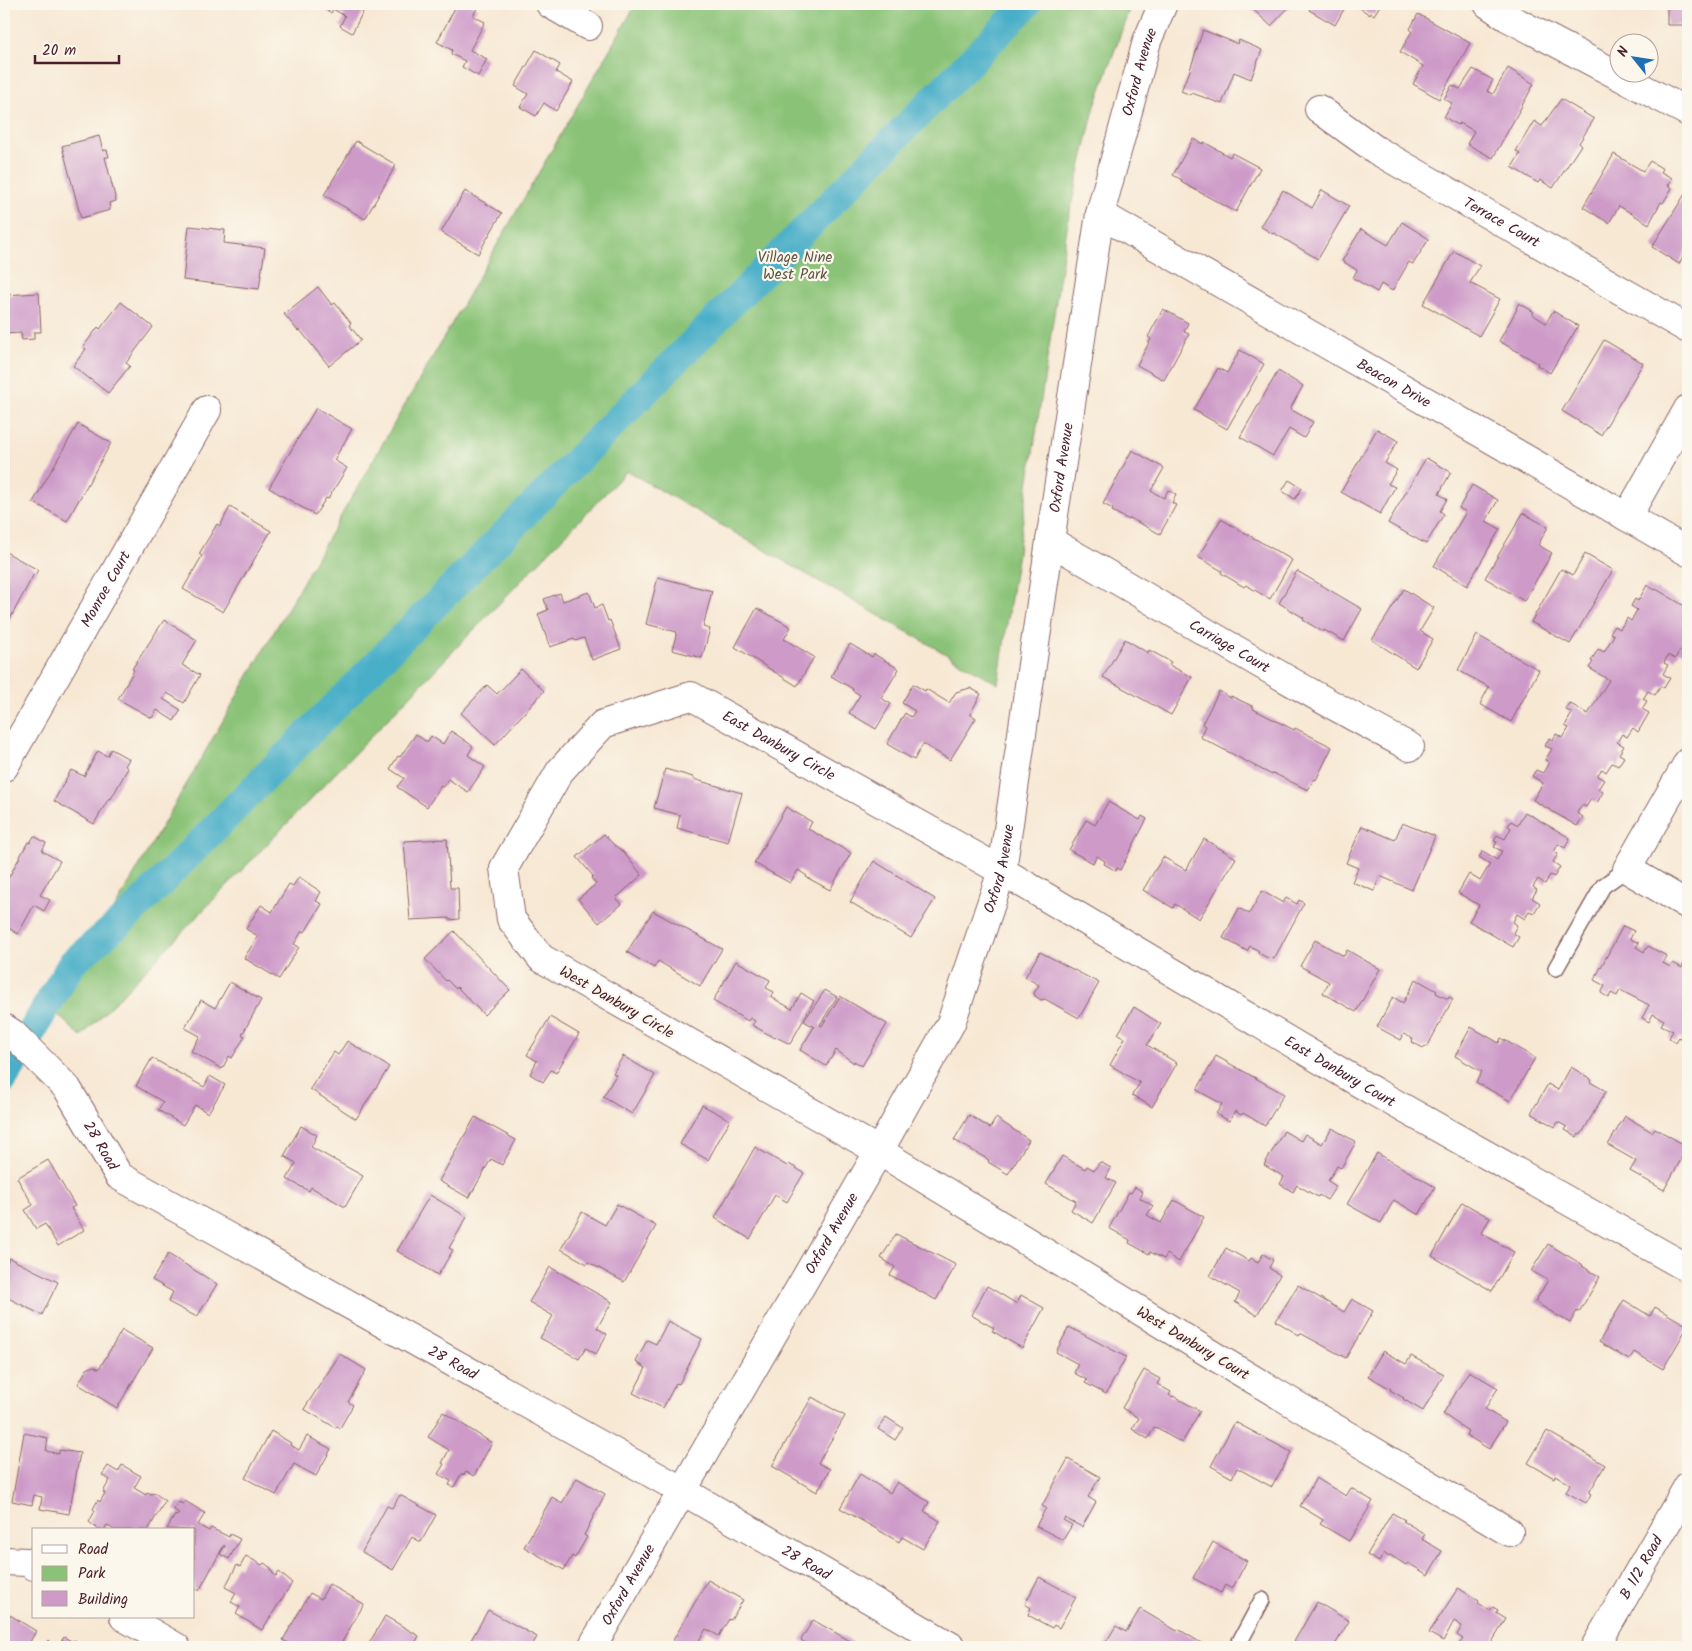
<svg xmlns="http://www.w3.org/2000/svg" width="1692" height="1651" font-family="Kalam,sans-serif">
<rect width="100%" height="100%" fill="#fbf7ec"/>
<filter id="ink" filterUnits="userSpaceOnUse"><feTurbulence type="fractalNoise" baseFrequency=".02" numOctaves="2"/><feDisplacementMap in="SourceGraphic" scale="10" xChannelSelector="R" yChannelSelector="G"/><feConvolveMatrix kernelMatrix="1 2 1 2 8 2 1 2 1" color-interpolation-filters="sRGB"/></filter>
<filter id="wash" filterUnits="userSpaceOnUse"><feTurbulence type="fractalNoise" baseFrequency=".0096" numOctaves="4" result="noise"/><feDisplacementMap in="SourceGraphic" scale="20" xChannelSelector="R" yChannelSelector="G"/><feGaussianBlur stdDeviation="1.12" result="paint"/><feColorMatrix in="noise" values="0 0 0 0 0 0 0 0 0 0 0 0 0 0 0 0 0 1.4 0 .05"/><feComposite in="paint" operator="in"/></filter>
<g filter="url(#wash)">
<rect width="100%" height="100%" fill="#f7e8d4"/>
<path fill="#8ac377" stroke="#6a7151" d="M636 4H1131L1094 109 1069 215 998 684 627 471 81 1037 55 1012Z"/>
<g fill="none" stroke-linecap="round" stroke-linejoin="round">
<path stroke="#49afc8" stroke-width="29" d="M4 1079 72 963 130 914 1027 4"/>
</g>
<g id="blocks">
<path fill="#ce9bc9" d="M315 4H367L352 33 340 26 345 16 333 9 331 13Z
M457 4H469L477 8 473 16 485 22 470 50 487 59 478 76 462 67 465 61 451 54 452 50 437 42Z
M1247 4H1292L1271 26Z
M1313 4H1347L1335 25 1309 10Z
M1354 4H1381L1374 15 1371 13 1370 15Z
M1667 4H1688V25H1667Z
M1418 14 1470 43 1439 99 1413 84 1423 66 1400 52 1412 31 1410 29Z
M1203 30 1238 44 1239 40 1262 50 1251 79 1234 72 1222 104 1192 93 1191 95 1181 91 1187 76H1188Z
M536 50 560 65 556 72 573 82 556 111 544 103 536 116 520 107 528 94 515 86Z
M1508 68 1534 84 1493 158 1467 144 1474 131 1460 123 1458 125 1444 117 1452 103 1444 99 1452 85 1460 89 1473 69 1493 80 1487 91 1493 94Z
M1561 99 1594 119 1579 143 1581 145 1553 188 1540 180 1538 183 1512 167 1520 154 1516 151 1534 121 1542 126Z
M99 136 103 151 107 150 109 157H105L116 201 109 203 110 210 81 218 62 146Z
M1193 139 1203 144 1204 142 1230 157 1232 153 1260 168 1236 212 1181 182 1182 180 1173 175Z
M356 141 396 165 365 219 324 195Z
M1614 154 1643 171 1650 161 1663 169 1661 172 1672 178 1668 186 1672 188 1663 203 1661 202 1649 224 1619 206 1609 223 1583 207Z
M1283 190 1312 208 1322 190 1349 206 1318 259 1274 233 1273 234 1260 226Z
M465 191 502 213 478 254 441 232Z
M1685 194 1688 196V247L1679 264 1652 247Z
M1402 222 1429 239 1413 264 1409 262 1392 291 1381 284 1377 292 1353 278 1357 270 1342 261 1361 229 1388 245Z
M189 226 225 230 224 243 265 248 259 289 183 280Z
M1454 251 1480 266 1470 283 1500 299 1479 336 1423 304Z
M318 287 332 305 335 303 351 323 349 325 361 340 329 366 300 330 298 331 284 314Z
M39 293 41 332H34V339L22 340 21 333 4 334V295Z
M121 302 153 327 126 363 130 366 108 393 73 366 86 349 83 347 98 327 100 329Z
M1519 303 1534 312 1532 314 1546 323 1553 311 1578 326 1550 373 1537 365 1538 363 1499 341 1517 309 1516 308Z
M1163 309 1188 323 1184 332 1189 334 1164 380 1137 365 1151 339 1148 337Z
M1604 340 1643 363 1601 435 1562 411Z
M1240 350 1264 364 1227 429 1194 410 1218 368 1227 373Z
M1278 371 1303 386 1290 409 1313 422 1304 438 1289 429 1273 456 1240 437Z
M316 408 352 429 334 460 347 468 328 499 326 498 315 515 269 488Z
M78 424 111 443 67 521 33 502Z
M1377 429 1398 441 1385 463 1397 470 1388 484 1395 487 1380 514 1341 492Z
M1132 450 1164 468 1151 491 1164 498 1168 490 1176 494 1172 503 1176 505 1160 534 1130 518 1129 520 1112 511 1113 509 1103 504Z
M1426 458 1451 472 1439 494 1447 499 1440 511 1444 514 1426 544 1388 523Z
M1289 480 1302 488 1295 499 1282 491Z
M1472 485 1498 500 1486 521 1500 529 1467 586 1434 566 1466 512 1459 508Z
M230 507 271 531 223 612 183 589 202 556 199 554 217 524 220 526Z
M1523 513 1548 527 1538 545 1552 553 1524 601 1485 578Z
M1221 519 1292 560 1270 599 1246 585 1244 587 1221 573 1222 571 1198 557Z
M4 551 38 570 35 575 34 574 4 630Z
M1585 554 1613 570 1570 644 1531 622 1561 569 1573 575Z
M1297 571 1362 609 1344 641 1324 630 1323 632 1303 620 1304 618 1279 603Z
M658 577 712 591 703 627 710 629 702 658 672 650 677 632 646 624Z
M1647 585 1655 590 1656 589 1688 608V621L1684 628 1688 631 1683 640 1688 643V647L1685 653 1680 650 1675 659 1668 655 1664 663 1668 665 1663 674 1670 678 1664 688 1661 686 1655 695 1648 691 1643 699 1647 701 1642 709 1649 713 1638 732 1633 728 1627 737 1622 734 1617 742 1624 746 1619 754 1624 757 1618 766 1612 763 1606 772 1602 769 1597 776 1604 780 1598 789 1603 792 1597 803 1591 799 1586 807 1582 805 1577 813 1583 817 1577 826 1533 800 1543 783 1532 776 1536 770 1543 773 1549 762 1545 760 1552 749 1545 746 1549 738 1553 740 1556 734 1563 738 1569 728 1565 726 1572 713 1565 709 1569 703 1588 714 1609 680 1589 668 1593 662 1591 661 1598 649 1604 652 1614 635 1610 633 1614 626 1620 629 1627 618 1631 621 1637 610 1631 606 1635 599 1638 601Z
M1404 589 1434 608 1420 631 1433 639 1416 668 1372 640Z
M589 592 595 608 602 605 608 621 610 620 621 649 592 660 584 638 575 641 574 639 550 647 538 614 548 610 544 599 560 593 563 601Z
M757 608 791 627 784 639 814 657 797 686 735 647Z
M164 620 197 640 182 665 200 675 184 703 167 693 163 699 181 710 174 721 157 710 152 718 118 699 134 670 132 669Z
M1477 635 1539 670 1511 722 1480 704 1489 687 1458 670Z
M1125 639 1148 653 1149 650 1171 662 1169 665 1192 677 1171 715 1103 677Z
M850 644 872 657 874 654 899 669 881 698 891 704 876 729 849 713 860 695 852 690 853 689 831 676Z
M521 669 544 691 495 745 461 713 487 685 497 694Z
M913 684 925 691 926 689 949 703 956 692 970 688 981 694 970 714 976 718 950 760 923 744 914 760 887 744 905 713 911 717 915 711 902 703Z
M1219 691 1231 698V696L1254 707 1253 709 1294 730 1295 728 1332 747 1316 780 1314 779 1308 790 1273 773 1272 775 1200 737 1205 726 1202 724Z
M451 731 473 746 468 755 485 767 468 792 448 779 443 787 441 786 427 807 397 787 404 778 390 769 398 756 400 757 416 734 425 741H428L431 736 443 744Z
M111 749 129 759 125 766 128 768 111 799 109 798 94 824 54 801 71 770 84 776 98 751 107 756Z
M665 769 693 777V779L742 793 728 842 677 828 680 815 654 808Z
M1108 802 1140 820 1142 816 1147 819 1120 870 1117 868 1116 871 1104 864 1105 861 1097 856 1093 863 1069 850 1086 820 1095 825Z
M786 807 812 822 808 829 851 853 830 890 806 877 807 876 798 870 790 883 754 863Z
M1525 812 1570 838 1565 848 1558 844 1554 852 1558 854 1553 862 1560 867 1554 877 1550 875 1545 884 1538 879 1533 887 1537 890 1532 898 1540 903 1534 913 1529 911 1525 919 1517 914 1513 922 1517 925 1513 933 1519 937 1513 947 1469 921 1479 905 1458 893 1469 874 1480 881 1490 864 1479 857 1483 851 1497 860 1502 851 1494 847 1497 842 1494 841 1497 835 1505 839 1511 828 1508 826 1511 821 1518 825Z
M1402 823 1435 836 1412 890 1380 876 1374 891 1352 882 1358 868 1346 863 1362 826 1395 840Z
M604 834 613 844 623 852 642 875 616 898 622 904 599 923 578 899 596 884 591 878 593 876 577 857Z
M34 836 46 843 42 851 60 861 40 895 50 900 44 911 34 905 18 934 4 925V886L28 842 30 843Z
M447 839 450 888H458L459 919 449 920V918L410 920 404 841Z
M1204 839 1236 858 1199 919 1175 904 1173 908 1143 890 1163 857 1186 870Z
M874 861 935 899 911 938 850 902Z
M299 877 321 892 316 901 322 904 305 932 302 931 294 944 299 947 279 979 244 958 258 936 246 929 261 905 272 912 289 884 293 886Z
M1262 891 1283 903 1286 898 1297 904 1299 900 1304 903 1274 959 1271 957 1270 959 1258 953 1259 951 1250 946 1247 951 1223 938 1239 908 1249 914Z
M653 911 722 949 700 986 658 961 654 968 627 952Z
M1623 926 1634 931 1630 939 1639 943 1636 947 1644 952 1648 946 1667 956 1663 963 1670 967 1673 963 1682 968 1685 961 1688 963V1034L1685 1041 1679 1037 1676 1042 1669 1038 1673 1031 1661 1025 1664 1020 1653 1014 1649 1022 1642 1018 1649 1005 1620 990 1617 996 1611 993 1609 998 1601 993 1605 986 1594 980Z
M454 931 510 990 484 1015 457 987 456 989 447 980 446 981 425 959Z
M1315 940 1344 956 1347 950 1380 969 1356 1012 1323 993 1329 982 1300 966Z
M1040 952 1099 983 1079 1018 1045 999 1041 1000 1035 996 1034 993 1039 985 1025 977Z
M736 961 770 980 766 988 774 992 771 997 792 1009 801 993 814 1001 790 1044 776 1037 775 1038 752 1025 755 1021 750 1018 748 1021 713 1001Z
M1416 979 1437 991 1436 993 1448 999 1449 997 1453 999 1427 1047 1425 1046 1423 1048 1412 1042 1413 1039 1404 1034 1401 1040 1377 1027 1393 997 1403 1003Z
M230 982 261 1000 242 1035 245 1036 232 1058 229 1056 222 1069 191 1051 200 1036 185 1028 201 1000 215 1008Z
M825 990 837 997 820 1025 822 1026 840 996 887 1024 862 1066 854 1061V1063L836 1050 826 1066 800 1050 814 1027 804 1021Z
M1134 1007 1161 1024 1147 1045 1177 1063 1152 1107 1132 1095 1140 1083 1110 1065 1125 1038 1118 1034Z
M550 1017 579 1034 556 1073 551 1070 543 1082 530 1074 537 1061 527 1055Z
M1471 1027 1499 1043 1501 1038 1535 1058 1510 1101 1476 1082 1482 1072 1455 1056Z
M347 1041 389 1067 356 1119 310 1089 334 1052 338 1055Z
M623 1056 655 1075 632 1114 603 1097 616 1075 613 1073Z
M1216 1056 1284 1094 1265 1126 1243 1113 1241 1115 1235 1111 1229 1121 1216 1114 1222 1104 1197 1090Z
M152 1058 204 1087 210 1076 225 1085 208 1113 195 1105 183 1125 158 1110 163 1102 136 1086Z
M1571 1067 1591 1079 1590 1082 1606 1091 1581 1135 1579 1134 1577 1137 1565 1130 1567 1127 1558 1122 1555 1127 1531 1113 1548 1084 1558 1090Z
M702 1105 730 1120 708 1160 680 1144Z
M969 1115 990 1128 996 1118 1029 1140 1008 1174 988 1162 989 1160 954 1140Z
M1625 1116 1652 1132 1655 1128 1688 1147 1664 1190 1630 1171 1636 1161 1608 1145Z
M475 1117 516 1140 502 1165 491 1159 469 1198 439 1181Z
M301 1126 317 1135 311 1147 363 1176 345 1207 311 1187 309 1191 287 1179 296 1163 284 1156Z
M1332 1128 1356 1142 1341 1168 1337 1166 1328 1181 1336 1186 1327 1200 1319 1195 1318 1197 1297 1185 1293 1192 1280 1184 1284 1177 1264 1165 1284 1131 1301 1141 1305 1134 1322 1144Z
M755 1147 787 1166 789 1164 804 1173 787 1202 775 1195 750 1239 715 1218Z
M1377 1153 1435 1187 1419 1215 1394 1200 1381 1223 1347 1204Z
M1062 1156 1085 1169 1087 1166 1094 1170 1100 1162 1111 1168 1106 1178 1116 1183 1093 1223 1071 1210 1076 1201 1046 1184Z
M48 1160 75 1206 71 1208 84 1230 58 1246 45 1224 36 1229 25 1210 33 1205 17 1178Z
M1135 1187 1143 1192 1140 1198 1153 1206 1147 1215 1161 1223 1174 1200 1204 1217 1179 1262 1167 1254 1164 1259 1150 1252 1149 1254 1129 1243 1130 1240 1109 1228 1129 1192 1131 1193Z
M430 1195 467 1217 449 1248 453 1250 438 1275 397 1251Z
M1462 1202 1490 1218 1481 1233 1514 1252 1492 1291 1432 1256Z
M617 1204 656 1226 624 1282 588 1262 587 1264 561 1249 582 1212 605 1225Z
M896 1234 956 1265 936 1300 890 1275 895 1267 881 1258Z
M1548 1244 1583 1265 1582 1266 1600 1277 1579 1312 1577 1311 1570 1323 1535 1302 1548 1280 1531 1271Z
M1226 1248 1249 1261 1251 1258 1258 1262 1263 1254 1273 1260 1269 1268 1280 1275 1257 1315 1235 1302 1240 1293 1210 1276Z
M168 1254 217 1284 197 1317 168 1302 173 1292 152 1280Z
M9 1258 58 1282 42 1315 4 1296V1269Z
M550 1267 612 1302 597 1328 607 1334 596 1354 586 1348 579 1359 540 1338 553 1316 529 1302Z
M1298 1285 1344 1312 1352 1299 1373 1311 1346 1358 1300 1333 1299 1335 1276 1321Z
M987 1286 1017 1304 1021 1295 1044 1308 1022 1348 992 1331 994 1328 971 1315Z
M1624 1300 1650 1316 1655 1307 1688 1326 1663 1369 1634 1352 1629 1360 1599 1342Z
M668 1321 702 1339 679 1384 676 1383 663 1408 633 1393 646 1368 636 1362 647 1340 656 1344Z
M1069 1327 1126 1357 1106 1394 1085 1383 1087 1380 1074 1373 1078 1364 1056 1352Z
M122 1330 153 1348 117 1408 78 1384 87 1369 94 1366 99 1369Z
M1383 1351 1406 1364 1411 1356 1444 1374 1423 1411 1403 1399 1404 1398 1390 1390 1391 1389 1368 1376Z
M340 1354 366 1370 348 1402 353 1405 340 1428 337 1426 336 1428 304 1409Z
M1144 1370 1160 1379 1157 1384 1171 1392 1169 1395 1173 1397V1396L1200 1411 1182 1443 1154 1427 1148 1439 1132 1429 1139 1418 1122 1408Z
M1469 1371 1498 1388 1485 1409 1506 1422 1489 1449 1466 1435 1468 1431 1443 1414Z
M812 1397 845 1416 818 1463 830 1469 817 1492 772 1466Z
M443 1412 492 1443 474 1476 466 1472 464 1475 461 1474 454 1487 449 1485 451 1481 438 1474 444 1464 442 1463 449 1450 428 1437Z
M886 1417 903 1428 895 1440 878 1429Z
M1235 1422 1291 1452 1272 1487 1237 1468 1232 1478 1211 1466Z
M271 1431 291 1443 290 1445 299 1450 307 1436 331 1449 316 1476 294 1464 276 1495 245 1478Z
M1547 1431 1605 1465 1589 1493 1591 1494 1586 1503 1566 1492 1570 1484 1555 1475 1554 1478 1528 1463Z
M24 1433 48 1438 46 1451 59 1454V1450L80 1453 69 1514 40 1509 42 1497 34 1495 32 1505 12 1501Z
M1068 1459 1100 1477 1088 1497 1096 1502 1082 1527 1065 1518 1063 1520 1072 1525 1063 1540 1036 1526 1046 1508 1042 1506Z
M122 1465 141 1476 134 1488 146 1495 147 1492 151 1494 155 1493 165 1501 148 1530H114L107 1525 104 1530H99L89 1522 95 1511 93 1509 98 1500 100 1502 105 1493 103 1492 110 1480 102 1475 108 1466 118 1472Z
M860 1474 890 1493 897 1482 929 1502 924 1511 940 1521 923 1549 902 1537 899 1542 840 1508Z
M577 1478 605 1494 584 1535 587 1537 575 1558 572 1556 564 1570 524 1547 552 1497 562 1503Z
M1316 1478 1346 1496 1351 1488 1373 1501 1349 1541 1320 1524 1323 1520 1300 1506Z
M400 1495 436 1515 421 1542 412 1537 393 1570 362 1552 387 1506 392 1508Z
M185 1501 205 1513 198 1525 209 1531 211 1528 229 1537 230 1534 240 1539 229 1559 220 1554 225 1546 224 1545 199 1591 194 1588V1530L167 1529 175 1515 177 1516 179 1513 174 1510 178 1502 183 1504Z
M1392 1513 1405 1520 1403 1521 1425 1534 1422 1539 1442 1551 1428 1575 1408 1563 1406 1565 1390 1555 1389 1557 1384 1553 1379 1562 1367 1555Z
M1213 1542 1247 1561 1232 1589 1225 1585 1221 1593 1193 1578Z
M246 1556 262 1565 264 1563 271 1568 273 1574 276 1576 279 1572 292 1583 262 1630 236 1614 240 1607 231 1602 236 1593 225 1587 237 1565 240 1567Z
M1039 1577 1076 1597 1059 1628 1054 1625 1052 1628 1028 1615 1031 1608 1025 1604Z
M708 1580 743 1600 731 1620 729 1619 719 1636 706 1629 698 1642 705 1646 704 1647H669Z
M329 1584 364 1604 339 1647H295L283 1640 310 1593 321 1599Z
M1458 1588 1479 1601 1478 1603 1490 1610 1493 1607 1498 1610 1496 1613 1506 1619 1489 1647H1457L1463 1639 1457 1635 1462 1626 1454 1621 1443 1641 1429 1633Z
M1317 1602 1349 1621 1335 1645 1339 1647H1291Z
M1140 1609 1177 1631 1178 1629 1203 1644 1201 1647H1107L1104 1645 1116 1626 1126 1632Z
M488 1610 537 1637 531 1647H467Z
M4 1615 9 1618 10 1615 36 1631 27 1647H4Z
M385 1616 419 1636 413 1647H367Z
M813 1620 861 1647H805L807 1644 801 1640Z
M64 1637 73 1642 74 1640 87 1647H44L48 1640 58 1647Z"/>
</g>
</g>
<g filter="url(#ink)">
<use href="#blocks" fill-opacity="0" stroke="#876566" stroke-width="1"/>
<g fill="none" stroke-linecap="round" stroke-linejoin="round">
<defs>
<path id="service" d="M1556 968 1603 886 1627 869
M1237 1647 1262 1600"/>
<g id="minor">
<path d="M550 4 588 26"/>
<path d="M1488 4 1507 17 1688 112"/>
<path id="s1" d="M1319 109 1376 150 1688 329"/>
<path id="s2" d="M1100 214 1688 552"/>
<path d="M1627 517 1688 409"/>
<path id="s3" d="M1050 541C1170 610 1288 683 1410 747"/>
<path d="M1688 762 1627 869 1688 905"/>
<path id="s4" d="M4 767 207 410"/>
<path id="s5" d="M4 1028 12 1033 67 1088 119 1176 683 1491 952 1647"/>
<path id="s6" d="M1509 1532 1219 1359 879 1151 541 958 511 919 504 868 560 771 603 724 691 696 1002 871 1373 1091 1682 1265"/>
<path d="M4 1561 27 1562 34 1566"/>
<path d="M124 1617 176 1647"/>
<path id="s7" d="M592 1647 879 1151 951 1023 1002 871 1050 541 1100 214 1147 41 1163 4"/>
</g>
<g id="secondary">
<path id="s8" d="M1595 1647 1688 1486"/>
</g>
</defs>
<use href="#service" stroke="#876566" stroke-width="18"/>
<use href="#minor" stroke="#876566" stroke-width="30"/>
<use href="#secondary" stroke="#876566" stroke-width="30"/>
<use href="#service" stroke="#fff" stroke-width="15"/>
<use href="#minor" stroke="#fff" stroke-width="28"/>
<use href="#secondary" stroke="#fff" stroke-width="28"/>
</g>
</g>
<g text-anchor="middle" stroke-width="4.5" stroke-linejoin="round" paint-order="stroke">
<g font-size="15" fill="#4a1f2b" stroke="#fbf7ec">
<text dy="5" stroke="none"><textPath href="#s7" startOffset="1692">Oxford Avenue</textPath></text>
<text dy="5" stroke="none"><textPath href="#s1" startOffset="215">Terrace Court</textPath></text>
<text dy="5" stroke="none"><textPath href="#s2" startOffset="339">Beacon Drive</textPath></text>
<text dy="5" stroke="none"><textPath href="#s7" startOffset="1288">Oxford Avenue</textPath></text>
<text dy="5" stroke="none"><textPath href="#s4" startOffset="205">Monroe Court</textPath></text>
<text dy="5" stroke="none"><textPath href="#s3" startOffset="208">Carriage Court</textPath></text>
<text dy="5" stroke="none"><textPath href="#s6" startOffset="1595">East Danbury Circle</textPath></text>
<text dy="5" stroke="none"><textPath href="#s7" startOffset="882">Oxford Avenue</textPath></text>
<text transform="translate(617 1002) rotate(30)" y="5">West Danbury Circle</text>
<text dy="5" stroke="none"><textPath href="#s6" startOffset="2244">East Danbury Court</textPath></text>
<text dy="5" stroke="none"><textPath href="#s5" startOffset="154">28 Road</textPath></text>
<text dy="5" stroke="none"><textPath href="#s7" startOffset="478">Oxford Avenue</textPath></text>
<text transform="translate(1193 1343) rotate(31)" y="5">West Danbury Court</text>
<text dy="5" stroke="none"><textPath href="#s5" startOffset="572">28 Road</textPath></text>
<text dy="5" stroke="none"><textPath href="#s5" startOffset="978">28 Road</textPath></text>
<text dy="5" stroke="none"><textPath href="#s8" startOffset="92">B 1/2 Road</textPath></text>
<text dy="5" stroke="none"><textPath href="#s7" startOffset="72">Oxford Avenue</textPath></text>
</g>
<g font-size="15" fill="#605846" stroke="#fbf7ec">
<text x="795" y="262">Village Nine<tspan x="795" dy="17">West Park</tspan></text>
</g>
</g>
<rect width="1692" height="1651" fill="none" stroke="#fbf7ec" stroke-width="20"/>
<rect x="32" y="1528" width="162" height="90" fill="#fbf7ec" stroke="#b4a19f"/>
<rect x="42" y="1545" width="25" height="8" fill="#ffffff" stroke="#b4a19f"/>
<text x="78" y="1554" font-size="15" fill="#4a1f2b">Road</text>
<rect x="42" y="1566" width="25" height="15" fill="#8ac377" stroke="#b4a19f"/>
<text x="78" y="1578" font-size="15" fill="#4a1f2b">Park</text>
<rect x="42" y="1591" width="25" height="15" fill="#ce9bc9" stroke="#b4a19f"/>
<text x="78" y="1604" font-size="15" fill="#4a1f2b">Building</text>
<g transform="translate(1634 58) rotate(300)"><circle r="24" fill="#fbf7ec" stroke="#b4a19f"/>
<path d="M0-4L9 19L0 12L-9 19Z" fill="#1f6fb2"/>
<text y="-8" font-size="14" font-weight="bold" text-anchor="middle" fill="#4a1f2b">N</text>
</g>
<path d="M35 55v8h84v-8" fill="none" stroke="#4a1f2b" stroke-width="2.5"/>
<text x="42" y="55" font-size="15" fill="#4a1f2b" stroke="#fbf7ec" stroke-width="4" paint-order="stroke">20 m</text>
</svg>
